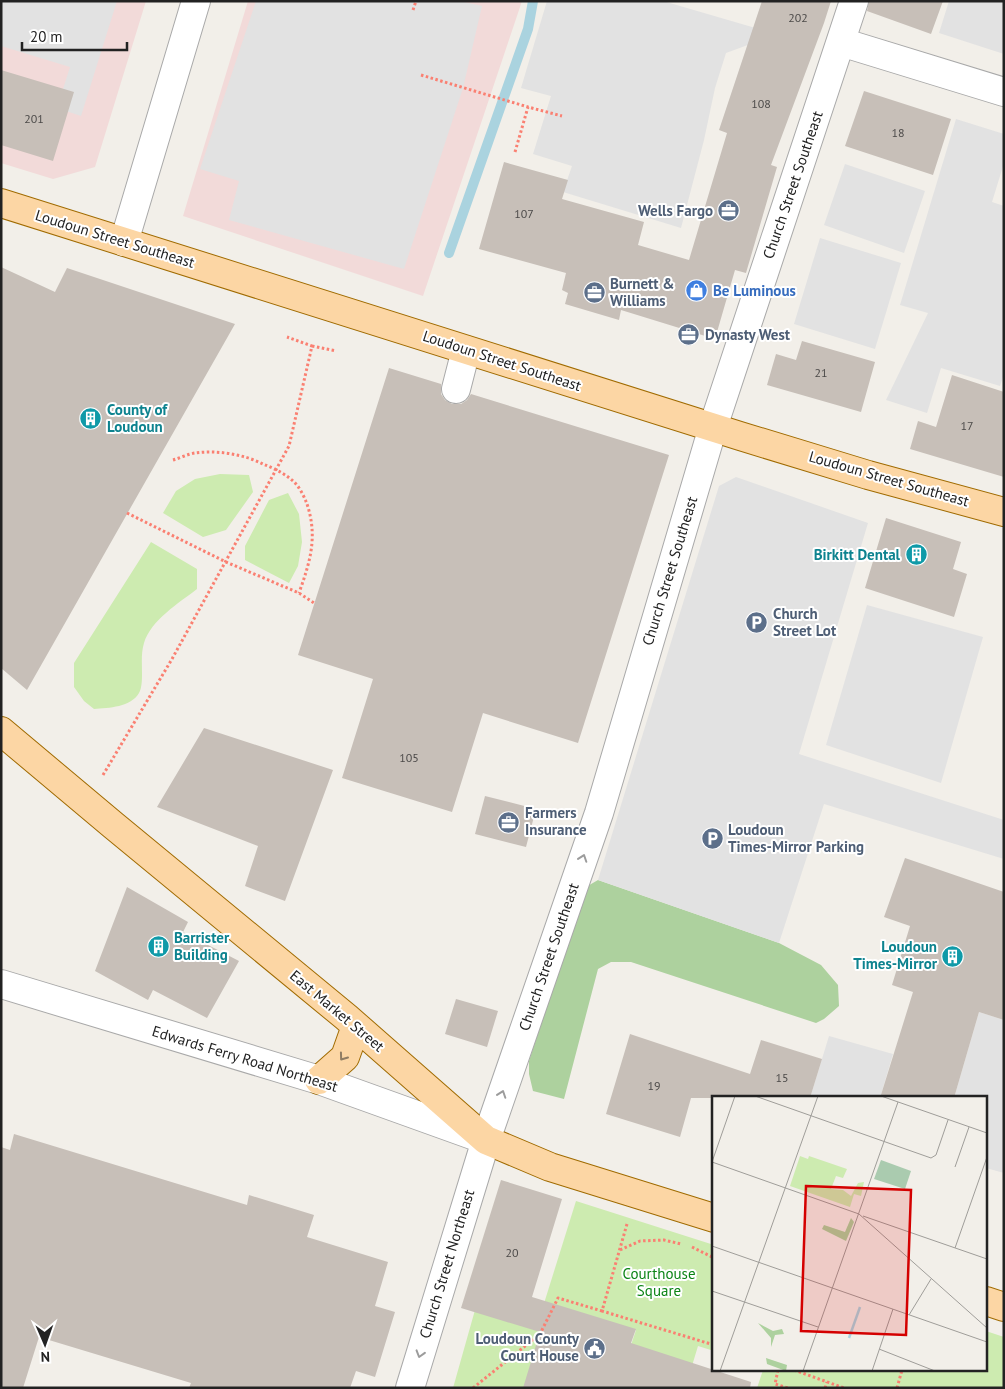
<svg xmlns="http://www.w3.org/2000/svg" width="1005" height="1389" font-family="'PT Sans',sans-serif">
<rect width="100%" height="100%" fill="#f2efe9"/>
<path fill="#f2dad9" d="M1 1H146L95 167 53 179 1 163Z
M248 1H522L423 296 183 216Z"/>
<path fill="#cdebb0" d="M220 474 249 475 253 492 226 530 203 537 163 513 176 491 195 479Z
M288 493 299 514 302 542 298 566 289 583 245 560V546L269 500Z
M151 542 197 569V589C179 603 151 620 144 643 141 653 142 663 142 674 142 679 142 688 139 693 131 707 109 708 94 709L84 701 74 687V663Z
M576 1201 714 1245V1351L698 1346 688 1379 626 1360 636 1330 523 1388H453L475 1310 536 1329Z
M986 1331 1004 1337V1388H757L763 1370H986Z"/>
<path fill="#add19e" d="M598 880 779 943 821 965 838 985 839 1006 824 1019 816 1023 631 962H611L598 969 564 1099 533 1091 529 1074V1061L586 887Z"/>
<path fill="#e2e2e2" d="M1 1H117L81 116 57 108 70 67 1 46Z
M256 1H460L482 6 463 88 404 269 229 220 239 181 200 169Z
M547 1H663L797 40 756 42 726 53 715 88 704 140 681 228 563 192 572 166 533 154 551 96 521 88Z
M949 1H1004V54L939 33Z
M956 119 1004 134V163L992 202 1004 206V374L1000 386 941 368 927 413 886 400 928 313 900 305Z
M845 164 925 191 904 253 824 225Z
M820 238 901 263 875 349 794 324Z
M736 477 868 523 799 754 1004 820V859L824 804 779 943 598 880 719 486Z
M867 605 983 637 941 783 826 745Z
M979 1012 1004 1020V1173L986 1168V1098H954Z
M829 1036 893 1054 880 1098H810Z"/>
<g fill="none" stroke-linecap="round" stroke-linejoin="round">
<path stroke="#aad3df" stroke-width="10" d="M449 253 528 29 533 1"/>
</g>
<path fill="#c7bfb8" d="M762 1H831L824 23 771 165 777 167 746 273 735 270 715 339 621 310 619 320 565 304 568 293 562 290 566 273 479 249 504 162 568 180 562 199 644 222 638 245 689 260 727 133 719 130Z
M869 1H943L931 34 867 11Z
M1 70 74 92 53 161 1 145Z
M864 91 951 119 933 175 845 146Z
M1 267 55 292 67 268 235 324 27 690 1 668Z
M802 341 875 362 861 412 767 385 776 354 796 360Z
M389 368 441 384V394L445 400 452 404H461L467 400 471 394 669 455 578 743 483 713 452 812 342 778 373 679 298 655Z
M952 375 1004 392V477L910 449 918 421 936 427Z
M886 518 961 542 953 569 967 574 954 617 865 588Z
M204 728 333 770 285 901 245 886 258 846 157 807Z
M485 796 536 809 526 847 475 834Z
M905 858 1004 892V1020L979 1012 954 1098H880L913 992 892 985 910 926 884 917Z
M127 887 188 922 183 932 239 961 207 1018 153 990 148 1000 95 971Z
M456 999 498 1011 487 1047 445 1034Z
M630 1034 750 1074 761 1040 822 1059 810 1098H691L680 1137 606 1114Z
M14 1134 247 1205 249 1195 314 1215 307 1237 388 1262 375 1306 395 1312 375 1377 356 1371 350 1388H189L191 1383 39 1337 23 1388H1V1147L10 1150Z
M501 1180 562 1199 532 1297 636 1329 631 1343 751 1382 750 1388H523L540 1332 461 1308Z"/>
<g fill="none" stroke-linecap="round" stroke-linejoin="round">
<defs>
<path id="minor" d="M841 42 1004 92
M124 242 196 1
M456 389 466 350
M1 984 319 1080 486 1140
M410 1388 486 1140 599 813 713 427 854 1"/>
<path id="major" d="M1 203 740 436 868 475 1004 512
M1 731 113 825 346 1017 486 1140 550 1167 714 1218
M319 1080 345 1057 356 1026
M986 1301 1004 1307"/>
</defs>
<use href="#minor" stroke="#a9a9a9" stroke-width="30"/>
<use href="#major" stroke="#a06b00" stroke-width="30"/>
<path stroke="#fa8072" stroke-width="3" stroke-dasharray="2.5 2.5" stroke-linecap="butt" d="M413 10 416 1
M421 75 528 107
M515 152 528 107 562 116
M312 346 336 351
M173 460C180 458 188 454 195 453 217 450 243 454 263 464 273 468 284 473 293 481 299 486 304 496 307 504 318 537 310 562 299 593
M127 513 226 562 299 593 314 603
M103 775 172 659 289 446 312 346 287 337
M627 1224 602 1311 714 1345
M692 1247 714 1258
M620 1250 640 1241 664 1240 681 1244
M778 1370 775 1384 788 1388
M794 1370 844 1388
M473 1388 540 1334 558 1298 602 1311
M825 1388 827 1382
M897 1388 902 1370"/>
<use href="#minor" stroke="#fff" stroke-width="28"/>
<use href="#major" stroke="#fcd6a4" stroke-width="28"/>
</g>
<defs><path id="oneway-chevron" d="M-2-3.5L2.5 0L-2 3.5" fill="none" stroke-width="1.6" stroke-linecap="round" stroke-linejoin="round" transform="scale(1.25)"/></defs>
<g stroke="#9c9c9c">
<use href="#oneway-chevron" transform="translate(583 858) rotate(-71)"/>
<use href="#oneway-chevron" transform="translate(502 1094) rotate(-71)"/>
<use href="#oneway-chevron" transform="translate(420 1354) rotate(107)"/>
</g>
<use stroke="#8f7c63" href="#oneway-chevron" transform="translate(343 1057) rotate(126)"/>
<defs>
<symbol id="office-disc" viewBox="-11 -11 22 22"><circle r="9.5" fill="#5c6f8a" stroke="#fff"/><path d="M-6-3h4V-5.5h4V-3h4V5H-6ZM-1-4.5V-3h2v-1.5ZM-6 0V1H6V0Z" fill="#fff"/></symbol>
<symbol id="shop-disc" viewBox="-11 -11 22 22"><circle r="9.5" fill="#3f7fe0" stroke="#fff"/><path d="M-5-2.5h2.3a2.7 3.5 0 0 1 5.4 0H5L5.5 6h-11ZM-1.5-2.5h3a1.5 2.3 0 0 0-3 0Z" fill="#fff"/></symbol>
<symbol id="building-disc" viewBox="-11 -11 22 22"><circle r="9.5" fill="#0f9aa8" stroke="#fff"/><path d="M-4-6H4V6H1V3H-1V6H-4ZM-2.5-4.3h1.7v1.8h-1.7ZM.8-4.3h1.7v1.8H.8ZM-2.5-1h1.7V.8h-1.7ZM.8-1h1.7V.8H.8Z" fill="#fff"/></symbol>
<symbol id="parking-disc" viewBox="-11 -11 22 22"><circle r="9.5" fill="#5c6f8a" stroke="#fff"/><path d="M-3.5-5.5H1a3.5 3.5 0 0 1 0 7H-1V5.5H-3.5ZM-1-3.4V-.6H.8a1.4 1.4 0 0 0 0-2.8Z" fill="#fff"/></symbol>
<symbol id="civic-disc" viewBox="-11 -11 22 22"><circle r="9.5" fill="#5c6f8a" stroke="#fff"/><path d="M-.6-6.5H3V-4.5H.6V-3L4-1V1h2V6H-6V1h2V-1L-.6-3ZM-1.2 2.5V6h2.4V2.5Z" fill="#fff"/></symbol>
</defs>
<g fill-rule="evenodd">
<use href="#office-disc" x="716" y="198" width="25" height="25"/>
<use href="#shop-disc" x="684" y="278" width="25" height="25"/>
<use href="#office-disc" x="582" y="280" width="25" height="25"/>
<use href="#office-disc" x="676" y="322" width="25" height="25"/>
<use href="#building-disc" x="78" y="406" width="25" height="25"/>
<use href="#building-disc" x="904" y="542" width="25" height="25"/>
<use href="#parking-disc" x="744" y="610" width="25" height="25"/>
<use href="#office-disc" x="496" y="810" width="25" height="25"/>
<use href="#parking-disc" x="700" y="826" width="25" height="25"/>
<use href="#building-disc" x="146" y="934" width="25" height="25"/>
<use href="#building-disc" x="940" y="944" width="25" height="25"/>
<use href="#civic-disc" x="582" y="1336" width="25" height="25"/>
</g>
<g text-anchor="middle" stroke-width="4" stroke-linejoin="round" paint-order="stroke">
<g font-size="12" fill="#4b4948">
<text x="798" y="22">202</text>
<text x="761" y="108">108</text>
<text x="34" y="123">201</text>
<text x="898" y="137">18</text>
<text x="524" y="218">107</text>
<text x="821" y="377">21</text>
<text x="967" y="430">17</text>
<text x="409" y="762">105</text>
<text x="782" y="1082">15</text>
<text x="654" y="1090">19</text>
<text x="512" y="1257">20</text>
</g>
<g font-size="15" fill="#222" stroke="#fff">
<text transform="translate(793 185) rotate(-71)" y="5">Church Street Southeast</text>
<text transform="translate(115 239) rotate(17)" y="5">Loudoun Street Southeast</text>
<text transform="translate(502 361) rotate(18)" y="5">Loudoun Street Southeast</text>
<text transform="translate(889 479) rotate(16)" y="5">Loudoun Street Southeast</text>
<text transform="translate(670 571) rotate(-73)" y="5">Church Street Southeast</text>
<text transform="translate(549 957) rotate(-71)" y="5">Church Street Southeast</text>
<text transform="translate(337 1011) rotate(40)" y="5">East Market Street</text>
<text transform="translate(245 1059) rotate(17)" y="5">Edwards Ferry Road Northeast</text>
<text transform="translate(447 1264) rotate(-73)" y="5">Church Street Northeast</text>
</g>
<g font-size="15" font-weight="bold" fill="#4e5e75" stroke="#fff" text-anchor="start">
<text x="713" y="216" text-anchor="end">Wells Fargo</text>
<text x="610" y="289">Burnett &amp;<tspan x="610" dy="17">Williams</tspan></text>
<text x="705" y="340">Dynasty West</text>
<text x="773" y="619">Church<tspan x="773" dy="17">Street Lot</tspan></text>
<text x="525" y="818">Farmers<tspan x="525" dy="17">Insurance</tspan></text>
<text x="728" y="835">Loudoun<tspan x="728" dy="17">Times-Mirror Parking</tspan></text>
<text x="579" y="1344" text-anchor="end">Loudoun County<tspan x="579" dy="17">Court House</tspan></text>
</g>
<g font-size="15" font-weight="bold" fill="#366cbe" stroke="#fff" text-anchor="start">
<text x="713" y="296">Be Luminous</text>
</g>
<g font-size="15" font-weight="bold" fill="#0d838f" stroke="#fff" text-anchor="start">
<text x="107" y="415">County of<tspan x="107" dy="17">Loudoun</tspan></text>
<text x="900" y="560" text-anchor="end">Birkitt Dental</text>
<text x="174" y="943">Barrister<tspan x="174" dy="17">Building</tspan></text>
<text x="937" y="952" text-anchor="end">Loudoun<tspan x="937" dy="17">Times-Mirror</tspan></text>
</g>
<g font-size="15" fill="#0c8416" stroke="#fff">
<text x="659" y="1279">Courthouse<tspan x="659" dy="17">Square</tspan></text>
</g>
</g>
<g transform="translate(712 1096)">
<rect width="275" height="275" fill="#f2efe9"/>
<path d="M88 60 96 63 97 60 135 73 131 82 124 80 119 93 131 94 139 100 146 87 152 86 149 100 142 98 138 111 78 90Z" fill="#cdebb0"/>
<path d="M139 122 142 126 134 145 110 133 112 129 133 136ZM46 227 61 235 70 233 72 238 63 239 59 251V242ZM54 262 75 269 74 275 55 268Z" fill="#add19e"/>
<path d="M169 64 199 75 193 93 162 83Z" fill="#aacbaf"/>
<path fill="none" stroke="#aad3df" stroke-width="2.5" d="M137 242 148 211"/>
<path fill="none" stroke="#9f9d99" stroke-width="1" d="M43 0 219 62 224 59 236 24M169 0 275 37M0 66 23 0M0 66 147 118 275 232M243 71 257 31M151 120 275 163M0 150 275 246M243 152 275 61M0 195 106 231M197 219 219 183M167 253 223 275M8 275 106 0M91 275 186 6M160 275 181 213"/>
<path fill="#d40000" fill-opacity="0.15" stroke="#d40000" stroke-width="2.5" d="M94 90 199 94 194 239 89 235Z"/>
<rect width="275" height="275" fill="none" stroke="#222" stroke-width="2.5"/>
</g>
<rect width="1005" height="1389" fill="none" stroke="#222222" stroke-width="5"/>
<g transform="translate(45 1344) rotate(178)" stroke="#ffffff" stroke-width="4" paint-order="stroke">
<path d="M0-4L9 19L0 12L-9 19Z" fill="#222222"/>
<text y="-8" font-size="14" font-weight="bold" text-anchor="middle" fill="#222222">N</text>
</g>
<path d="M22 42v8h105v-8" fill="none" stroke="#222222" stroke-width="2.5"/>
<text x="30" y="42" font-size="15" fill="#222222" stroke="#ffffff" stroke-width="4" paint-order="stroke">20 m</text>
</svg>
